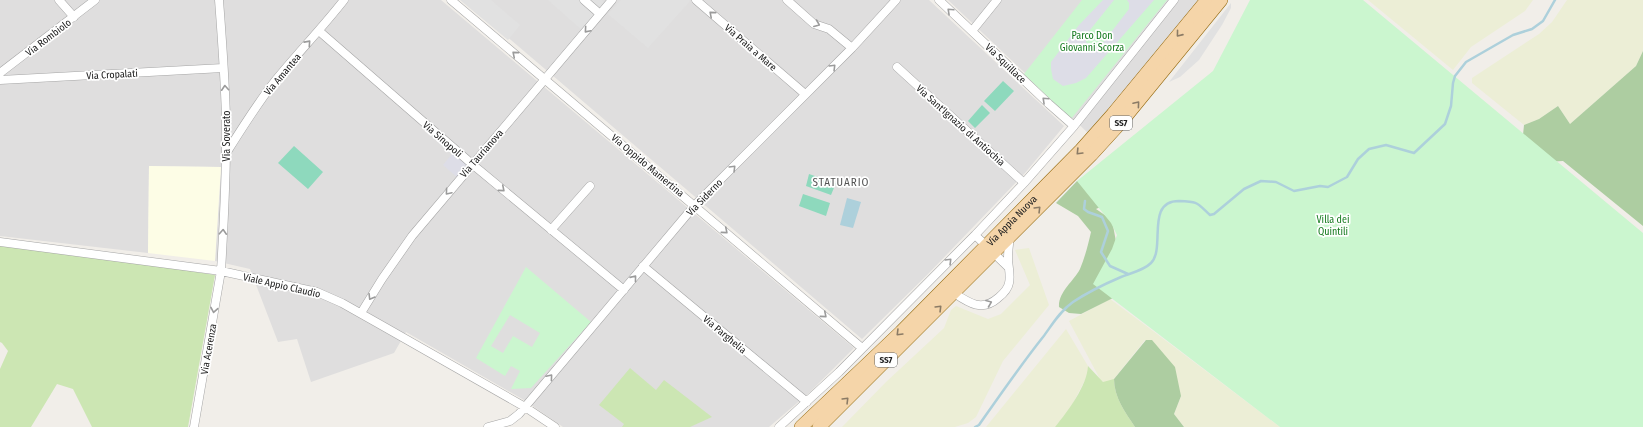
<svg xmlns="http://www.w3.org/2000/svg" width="1643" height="427" font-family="'Fira Sans Condensed',sans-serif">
<rect width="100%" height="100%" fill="#f1eee9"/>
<path fill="#dfdede" d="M0 0H441L854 348 810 392 769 427H563L524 400 406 332 394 353 311 382 297 339 278 342 250 269 215 261 221 167 149 166 148 253 0 236Z
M464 0H929L1064 126 1025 173 928 274 862 339Z
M948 0H1198L1089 134Z"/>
<path fill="#fdfde6" d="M149 166 221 167 215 261 148 253Z"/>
<path fill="#eceed6" d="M1368 0H1533L1525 11 1471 47 1453 70Z
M1567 0H1643V51L1636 66 1570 124 1558 106 1539 119 1524 125 1472 83V78L1539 34 1552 22Z
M1029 248 1049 305 1003 361 976 417 968 423 955 427H842L886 382 944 328 951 310 956 306 988 319 1001 314 1030 285 1015 250Z
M1110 299 1153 331 1280 427H1184L1174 414 1181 396 1145 340 1109 385 1101 381 1069 321Z
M1066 329 1088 366V374L1070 409 1055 427H986Z"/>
<path fill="#cce6b3" d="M0 240 215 275 188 427H92L73 389 57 384 31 427H0V369L8 351 2 343 0 342Z
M1088 366 1103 382 1114 379C1114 397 1125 412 1135 427H1055C1068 411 1087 386 1088 366Z
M630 368 656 390 664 380 712 417 690 427H622L624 424 599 405Z"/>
<path fill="#adcda1" d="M1643 51V226L1563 161 1546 162 1522 145 1524 125 1539 119 1558 106 1570 124 1636 66Z
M1077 181H1094L1109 203 1096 209 1112 220 1119 258 1135 287 1081 314 1069 313 1059 307C1058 292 1074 281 1080 269 1085 257 1088 245 1091 232L1078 216 1056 203Z
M1146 340H1152L1175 367 1181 396 1174 414 1184 427H1135C1125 412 1114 397 1114 379Z"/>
<path fill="#cbf6cf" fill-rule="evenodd" d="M1082 0H1167L1071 119 1024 74Z
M1250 0H1363L1643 233V427H1280L1093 284 1112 249 1117 235 1111 223 1077 181 1213 71Z
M526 267 591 322 531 388 511 389 520 371 511 366 505 376 476 358ZM510 315 540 333 532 347 513 336 503 353 491 346Z"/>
<path fill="#8ed9bd" d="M1003 81 1014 91 995 111 984 101Z
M982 105 990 113 975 128 968 121Z
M294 146 323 172 308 189 278 163Z
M809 174 836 183 831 195 806 186Z
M803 194 830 203 826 216 799 206Z"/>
<path fill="#e1e1e1" d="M460 0H491L520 25 508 40Z
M548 0H602L605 3 583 31Z
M621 0H689L690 1 648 48 608 14Z
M1231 3V8L1222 25 1199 60 1180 77 1169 82Z"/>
<path fill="#dddde7" d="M1103 0H1114L1086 35V42L1093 48 1102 44 1129 9V3L1127 0H1154L1086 78 1076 83 1063 86 1053 79 1051 69V62L1079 25Z
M456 149 472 164 459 179 443 165Z"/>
<path fill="#add0db" d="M847 198 861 202 853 228 840 225Z"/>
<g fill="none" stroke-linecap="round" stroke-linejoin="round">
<path stroke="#add0db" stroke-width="2.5" d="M1085 201 1084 209 1088 212 1102 217 1108 231 1101 252 1110 266 1128 274
M975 427 979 425C1000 395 1020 366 1043 337 1052 325 1060 311 1073 302 1085 294 1107 283 1121 277 1130 273 1143 271 1151 263 1166 248 1145 201 1179 201 1199 202 1196 202 1210 215L1214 214 1244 189 1261 181 1276 182 1294 191 1320 186 1328 187 1347 177 1358 159 1369 149 1386 145 1414 153 1445 124 1451 106 1453 83 1455 76 1466 62 1513 35 1532 29 1543 21 1555 0"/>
<defs>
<path id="minor" d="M59 0 74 17
M451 0 862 348
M584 0 600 14
M696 0 805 94
M787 0 814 24 829 29 852 48
M939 0 1049 104 1074 126
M319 31 472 164 624 290
M972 31 997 0
M897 67 1024 183
M0 73 95 0
M0 80 223 68
M227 152C242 128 257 104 275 81 297 54 322 28 344 0
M551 230 590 186
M975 235 1008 267
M0 242 221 271 317 292 342 303 381 325 525 407 555 427
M643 266 807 402
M954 293C969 303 982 312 998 298 1003 294 1008 289 1009 283 1011 275 1008 266 1008 258 1008 251 1009 244 1010 237
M361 313 382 279 412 236 612 0
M194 427 221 271C224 220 227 170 226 119 225 79 222 39 219 0
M488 427 510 421 519 414 695 205 852 48 896 0
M779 427 839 372 975 235 1024 183 1074 126 1174 0"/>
<g id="primary">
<path id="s1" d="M801 427 901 332 1081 150 1113 114 1207 0"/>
<path d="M819 427 1091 155 1122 121 1221 0"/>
</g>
</defs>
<use href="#minor" stroke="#a5a5a5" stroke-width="9"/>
<use href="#primary" stroke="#93680c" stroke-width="14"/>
<use href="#minor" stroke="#fff" stroke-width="8"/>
<use href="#primary" stroke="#f5d5a9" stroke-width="13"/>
</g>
<defs><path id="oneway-chevron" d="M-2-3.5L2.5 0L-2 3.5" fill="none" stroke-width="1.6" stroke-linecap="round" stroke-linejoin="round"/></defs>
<g stroke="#9b9b9b">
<use href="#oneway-chevron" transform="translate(950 11) rotate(-137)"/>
<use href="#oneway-chevron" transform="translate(712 14) rotate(-139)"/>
<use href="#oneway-chevron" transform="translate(817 24) rotate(22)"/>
<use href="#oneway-chevron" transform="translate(587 30) rotate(131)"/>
<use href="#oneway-chevron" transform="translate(308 43) rotate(-48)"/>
<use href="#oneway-chevron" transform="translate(515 54) rotate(-140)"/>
<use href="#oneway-chevron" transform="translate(833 67) rotate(-45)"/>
<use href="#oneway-chevron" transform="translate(225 88) rotate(-94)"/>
<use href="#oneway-chevron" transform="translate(1045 100) rotate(-137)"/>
<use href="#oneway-chevron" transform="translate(733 168) rotate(-45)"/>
<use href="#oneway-chevron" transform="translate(502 189) rotate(40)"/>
<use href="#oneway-chevron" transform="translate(448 192) rotate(130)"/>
<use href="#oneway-chevron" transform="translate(725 231) rotate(40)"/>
<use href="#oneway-chevron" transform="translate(223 232) rotate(-87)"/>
<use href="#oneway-chevron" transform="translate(949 261) rotate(-45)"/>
<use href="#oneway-chevron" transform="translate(634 278) rotate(-51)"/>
<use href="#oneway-chevron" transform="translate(371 297) rotate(121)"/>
<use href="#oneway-chevron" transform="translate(989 303) rotate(-22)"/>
<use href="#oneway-chevron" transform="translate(214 310) rotate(100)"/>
<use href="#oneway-chevron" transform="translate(824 315) rotate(40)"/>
<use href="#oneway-chevron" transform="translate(550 377) rotate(-50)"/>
</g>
<g stroke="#8b7b65">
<use href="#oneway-chevron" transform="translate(1179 34) rotate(129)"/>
<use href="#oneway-chevron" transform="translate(1137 104) rotate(-50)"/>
<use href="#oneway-chevron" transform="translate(1079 152) rotate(134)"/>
<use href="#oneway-chevron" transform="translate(1038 209) rotate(-45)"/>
<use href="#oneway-chevron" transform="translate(939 308) rotate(-45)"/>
<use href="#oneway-chevron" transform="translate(899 333) rotate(135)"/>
<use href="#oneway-chevron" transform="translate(846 400) rotate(-45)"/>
</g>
<g text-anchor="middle" stroke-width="3.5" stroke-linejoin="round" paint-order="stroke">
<g fill="#fff" stroke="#646464" stroke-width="1">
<rect x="1110" y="116" width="22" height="14" rx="3"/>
<rect x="875" y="353" width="22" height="14" rx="3"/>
</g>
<g font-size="9" font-weight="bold" fill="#212121">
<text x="1121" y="126">SS7</text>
<text x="886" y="363">SS7</text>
</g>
<g font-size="10" fill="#157a1e" stroke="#fff">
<text x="1092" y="39">Parco Don<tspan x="1092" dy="12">Giovanni Scorza</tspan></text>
<text x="1333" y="223">Villa dei<tspan x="1333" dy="12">Quintili</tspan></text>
</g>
<g font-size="10" fill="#212121" stroke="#fff">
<text transform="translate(48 37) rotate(-37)" y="4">Via Rombiolo</text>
<text transform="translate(751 47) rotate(41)" y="4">Via Praia a Mare</text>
<text transform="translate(1006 63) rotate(44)" y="4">Via Squillace</text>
<text transform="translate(112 74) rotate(-3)" y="4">Via Cropalati</text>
<text transform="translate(282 74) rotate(-50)" y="4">Via Amantea</text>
<text transform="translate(961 125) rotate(42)" y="4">Via Sant'Ignazio di Antiochia</text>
<text transform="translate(226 136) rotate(-90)" y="4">Via Soverato</text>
<text transform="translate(443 139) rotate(41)" y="4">Via Sinopoli</text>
<text transform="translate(481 153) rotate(-49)" y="4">Via Taurianova</text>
<text transform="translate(648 165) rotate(40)" y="4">Via Oppido Mamertina</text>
<text transform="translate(704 197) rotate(-46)" y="4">Via Siderno</text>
<text dy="4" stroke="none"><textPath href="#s1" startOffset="295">Via Appia Nuova</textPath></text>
<text transform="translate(282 285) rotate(13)" y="4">Viale Appio Claudio</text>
<text transform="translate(725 334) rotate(40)" y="4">Via Parghelia</text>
<text transform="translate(208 349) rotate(-80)" y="4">Via Acerenza</text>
</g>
<g font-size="11" letter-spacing="1" fill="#545454" stroke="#fff">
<text x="841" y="186">STATUARIO</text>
</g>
</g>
</svg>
